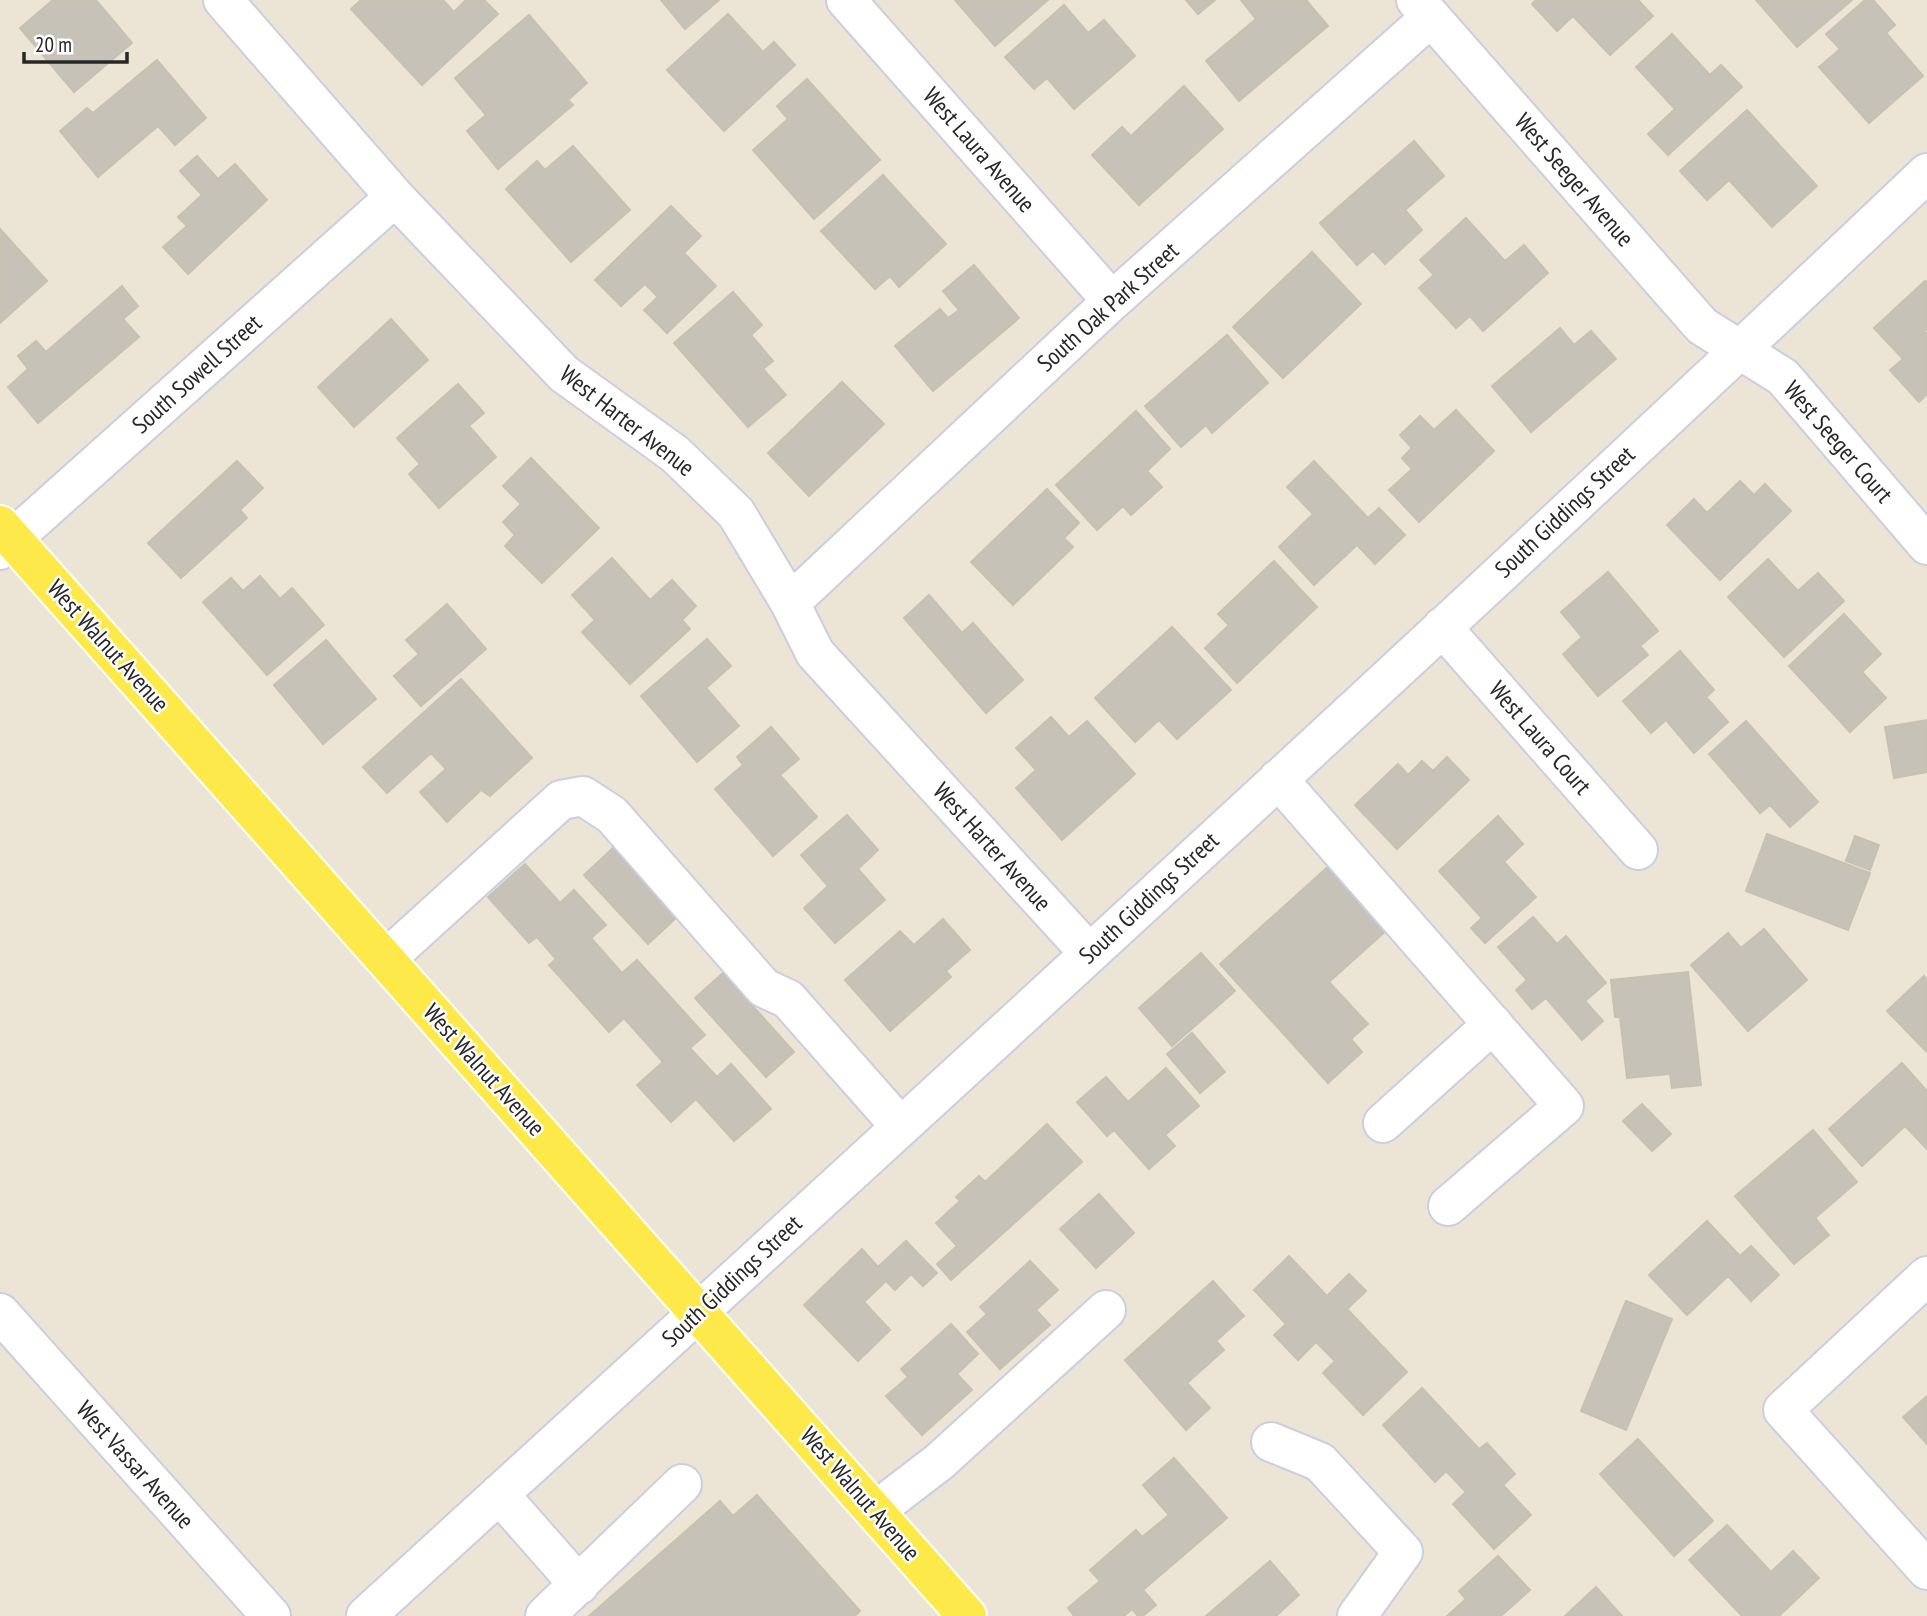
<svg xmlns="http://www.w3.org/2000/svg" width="1927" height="1616" font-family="'PT Sans Narrow',sans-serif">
<rect width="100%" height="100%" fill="#ece5d6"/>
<path fill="#c6c2b7" stroke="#c6c1b0" stroke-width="2" d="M53 0H96L132 43 74 92 20 28Z
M361 0H443L454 12 466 0H484L498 14 422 85 351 9Z
M661 0H719L685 29Z
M955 0H1048L995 46Z
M1186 0H1215L1198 14Z
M1241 0H1306L1328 26 1239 101 1206 61 1256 19Z
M1536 0H1638L1653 16 1610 55 1573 16 1557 31 1532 4Z
M1756 0H1852L1797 47Z
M1865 0H1873L1895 25 1886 33 1923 76 1869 123 1819 67 1840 49 1826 34Z
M1064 5 1088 33 1104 20 1135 56 1074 109 1047 78 1034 89 1005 57Z
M728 14 763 52 774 42 795 65 724 131 667 70Z
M529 15 587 83 568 100 573 105 498 169 467 131 486 115 455 78Z
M1672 34 1710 75 1721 65 1742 87 1668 155 1648 134 1675 109 1636 67Z
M157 60 206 118 175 145 158 126 98 177 60 131 87 108 93 113Z
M807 79 880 160 814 219 753 150 788 119 777 106Z
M1184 86 1223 129 1139 205 1092 155 1122 127 1131 136Z
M1747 110 1817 186 1772 227 1729 180 1707 200 1680 171Z
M1414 141 1444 176 1405 210 1422 230 1385 264 1373 251 1357 265 1320 223Z
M573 146 630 210 571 262 506 189 537 161 545 170Z
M197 156 218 179 235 164 267 200 188 274 163 247 187 226 178 217 202 195 180 171Z
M883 175 946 244 899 287 890 276 875 289 821 231Z
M671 206 701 236 684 253 716 286 667 333 644 310 658 297 645 284 621 306 595 280Z
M1466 218 1505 261 1524 245 1548 273 1483 331 1470 316 1456 328 1419 288 1434 275 1420 260Z
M0 229 47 281 0 323Z
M1312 252 1361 304 1283 378 1233 327Z
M974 265 1019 318 933 391 895 346 940 309 948 318 959 310 943 291Z
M1925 281 1927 283V329L1924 331 1927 334V394L1919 402 1890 370 1903 359 1874 328Z
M122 286 138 306 123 319 139 337 38 423 8 387 28 369 18 356 36 341 46 352Z
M733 292 762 325 751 335 773 361 763 369 786 395 748 427 674 343Z
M391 319 428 360 354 427 318 387Z
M1560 328 1574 345 1591 331 1616 359 1531 432 1492 386Z
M1227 335 1268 383 1212 433 1206 425 1181 447 1145 406Z
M842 382 884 424 809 496 768 453Z
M458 384 484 413 469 426 496 457 439 508 409 474 420 464 397 438Z
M1456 410 1494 451 1419 522 1389 490 1412 469 1402 458 1412 448 1400 435 1420 416 1434 430Z
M1136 411 1170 449 1147 471 1162 487 1131 515 1123 506 1097 530 1056 485Z
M531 458 599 528 542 583 505 546 515 535 503 522 521 504 503 486Z
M237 461 263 488 240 510 247 518 181 578 148 543Z
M1314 461 1368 518 1379 508 1405 535 1375 564 1357 545 1314 585 1279 547 1313 514 1287 487Z
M1740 481 1754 495 1765 484 1791 511 1720 580 1667 525 1694 499 1707 513Z
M1047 489 1079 523 1064 538 1073 547 1013 605 971 562Z
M612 558 650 600 672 580 696 606 682 620 690 629 630 684 582 632 595 620 572 595Z
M1768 559 1798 591 1818 573 1844 601 1784 657 1728 597Z
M1274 561 1317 607 1237 683 1205 648 1229 625 1218 614Z
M1608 572 1658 631 1640 646 1648 655 1598 696 1563 654 1582 637 1561 612Z
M260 576 280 599 292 588 324 625 267 675 203 602 231 578 243 591Z
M929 595 962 633 973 623 1023 680 986 713 904 618Z
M447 604 486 649 421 706 394 676 419 654 406 640Z
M1844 614 1881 654 1862 672 1886 698 1850 732 1789 666Z
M1172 627 1231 690 1177 739 1159 720 1135 742 1095 698Z
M707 639 731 666 706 688 739 726 697 762 641 696Z
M326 640 376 699 323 744 274 685Z
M1680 651 1714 690 1706 697 1728 722 1694 753 1666 720 1651 733 1623 701Z
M461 679 532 758 490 796 481 790 447 822 420 792 446 769 431 753 387 793 363 767Z
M1051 717 1069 737 1087 721 1135 774 1062 840 1016 788 1036 770 1016 748Z
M1927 720V772L1894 778 1885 727Z
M1746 721 1818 802 1790 827 1770 805 1760 813 1709 754Z
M771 727 799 759 780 775 817 817 773 856 715 789 743 765 737 757Z
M1447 757 1469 780 1397 849 1355 805 1398 764 1408 775 1422 761 1433 771Z
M847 815 878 850 858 869 885 900 835 943 804 908 828 886 801 855Z
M1498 816 1523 844 1504 862 1536 897 1485 943 1471 928 1482 918 1439 871Z
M1767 834 1870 873 1848 930 1746 891Z
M1855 836 1879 845 1870 870 1846 861Z
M613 848 677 917 648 944 584 875Z
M525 864 560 903 574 890 606 925 591 938 622 973 637 960 705 1035 690 1048 717 1077 731 1064 771 1109 734 1141 696 1099 671 1122 637 1085 663 1062 624 1018 609 1032 549 965 556 959 537 937 529 943 488 897Z
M1330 865 1388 929 1329 982 1368 1024 1351 1039 1362 1052 1328 1083 1220 964Z
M1533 917 1557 944 1566 936 1606 983 1585 1001 1603 1021 1582 1040 1546 998 1532 1009 1516 990 1527 980 1498 947Z
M943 919 970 950 946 971 951 977 890 1031 845 980 900 931 914 945Z
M1764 929 1807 980 1748 1031 1691 965 1728 933 1741 948Z
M1201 953 1235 991 1172 1046 1139 1008Z
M1688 972 1701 1085 1672 1088 1670 1074 1627 1078 1620 1017H1615L1611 980Z
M723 973 794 1052 766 1077 695 998Z
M1924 976 1927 980V1052L1887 1011Z
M1192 1033 1225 1072 1200 1093 1167 1054Z
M1902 1063 1927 1091V1149L1905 1126 1862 1166 1829 1129Z
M1166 1068 1199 1106 1165 1135 1175 1146 1149 1169 1114 1130 1107 1136 1077 1102 1106 1077 1128 1102Z
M1642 1104 1671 1134 1652 1151 1623 1121Z
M1047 1124 1082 1162 951 1280 937 1264 957 1246 936 1223 960 1201 956 1197 979 1176 985 1182Z
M1813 1130 1857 1182 1815 1218 1829 1235 1794 1264 1735 1196Z
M1099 1194 1134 1233 1096 1268 1060 1229Z
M1707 1221 1740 1256 1751 1246 1779 1275 1751 1301 1728 1276 1687 1315 1649 1275Z
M906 1241 937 1273 923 1286 911 1274 895 1290 886 1281 864 1302 890 1330 858 1361 804 1305 862 1249 878 1267Z
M1289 1256 1327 1296 1349 1274 1366 1291 1347 1309 1407 1372 1363 1415 1323 1373 1335 1361 1316 1342 1298 1360 1274 1335 1286 1324 1254 1290Z
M1030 1261 1058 1290 1036 1310 1050 1325 1000 1369 967 1332 987 1314 980 1307Z
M1213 1281 1244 1316 1216 1341 1224 1350 1187 1383 1210 1408 1186 1430 1125 1360Z
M1626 1301 1672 1319 1626 1430 1581 1411Z
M951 1324 978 1354 957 1374 972 1390 922 1435 886 1396 908 1377 901 1369Z
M1422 1388 1479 1449 1487 1443 1515 1474 1503 1485 1531 1515 1494 1549 1453 1504 1466 1492 1446 1471 1435 1482 1383 1425Z
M1927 1396V1444L1903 1417Z
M1638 1439 1713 1521 1674 1556 1600 1474Z
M1174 1458 1227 1518 1143 1590 1156 1605 1143 1616H1138L1132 1609 1124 1616H1074L1068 1608 1100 1581 1090 1570 1136 1530 1142 1537 1169 1515 1143 1485Z
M757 1495 860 1611 855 1616H589L720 1501 733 1516Z
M1727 1525 1771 1572 1793 1551 1819 1578 1779 1616H1742L1689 1560Z
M1498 1556 1530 1590 1501 1616H1447L1466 1599 1459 1591Z
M1270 1561 1299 1595 1276 1616H1206Z
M1596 1587 1622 1616H1565Z"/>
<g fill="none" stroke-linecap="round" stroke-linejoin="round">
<defs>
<path id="minor" d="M223 0 395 197 564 374 675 454 736 513 790 603 815 653 1089 953
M846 0 1112 301
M1416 0 1702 326 1783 377 1927 545
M0 550 395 197
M790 603 1112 301 1431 17
M1442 627 1638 850
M1278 779 1564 1106 1448 1206
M385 960 561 800 583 796 612 815 764 988 788 999 900 1126
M1383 1123 1493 1024
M1927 1276 1783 1410 1927 1570
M0 1313 271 1616
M1271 1442 1320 1462 1403 1552 1357 1616
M499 1494 579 1585
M875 1511 939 1462 1106 1310
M366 1616C889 1138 1413 661 1927 173
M545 1616 682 1484"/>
<path id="major" d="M0 525 967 1616"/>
</defs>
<use href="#minor" stroke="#cccde2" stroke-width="42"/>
<use href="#major" stroke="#fff" stroke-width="42"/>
<use href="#minor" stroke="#fff" stroke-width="38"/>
<use href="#major" stroke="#fdea4a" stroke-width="38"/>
</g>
<g text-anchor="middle" stroke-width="5" stroke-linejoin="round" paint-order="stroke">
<g font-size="24" fill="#272727" stroke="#fff">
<text transform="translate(979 150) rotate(49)" y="8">West Laura Avenue</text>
<text transform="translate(1574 180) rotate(49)" y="8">West Seeger Avenue</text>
<text transform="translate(1108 307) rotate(-42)" y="8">South Oak Park Street</text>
<text transform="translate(197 374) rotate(-42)" y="8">South Sowell Street</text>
<text transform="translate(627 421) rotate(38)" y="8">West Harter Avenue</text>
<text transform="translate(1838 442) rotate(49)" y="8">West Seeger Court</text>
<text transform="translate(1565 512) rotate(-43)" y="8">South Giddings Street</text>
<text transform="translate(108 646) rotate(48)" y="8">West Walnut Avenue</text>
<text transform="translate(1540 738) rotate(49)" y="8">West Laura Court</text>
<text transform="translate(992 847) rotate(48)" y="8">West Harter Avenue</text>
<text transform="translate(1149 898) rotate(-43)" y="8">South Giddings Street</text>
<text transform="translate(484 1070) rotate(48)" y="8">West Walnut Avenue</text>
<text transform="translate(732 1281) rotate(-43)" y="8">South Giddings Street</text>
<text transform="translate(135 1465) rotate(48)" y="8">West Vassar Avenue</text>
<text transform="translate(860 1494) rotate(49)" y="8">West Walnut Avenue</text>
</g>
</g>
<path d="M24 52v10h103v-10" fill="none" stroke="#272727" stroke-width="3.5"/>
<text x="35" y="52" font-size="21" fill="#272727" stroke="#ffffff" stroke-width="5" paint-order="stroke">20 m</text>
</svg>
